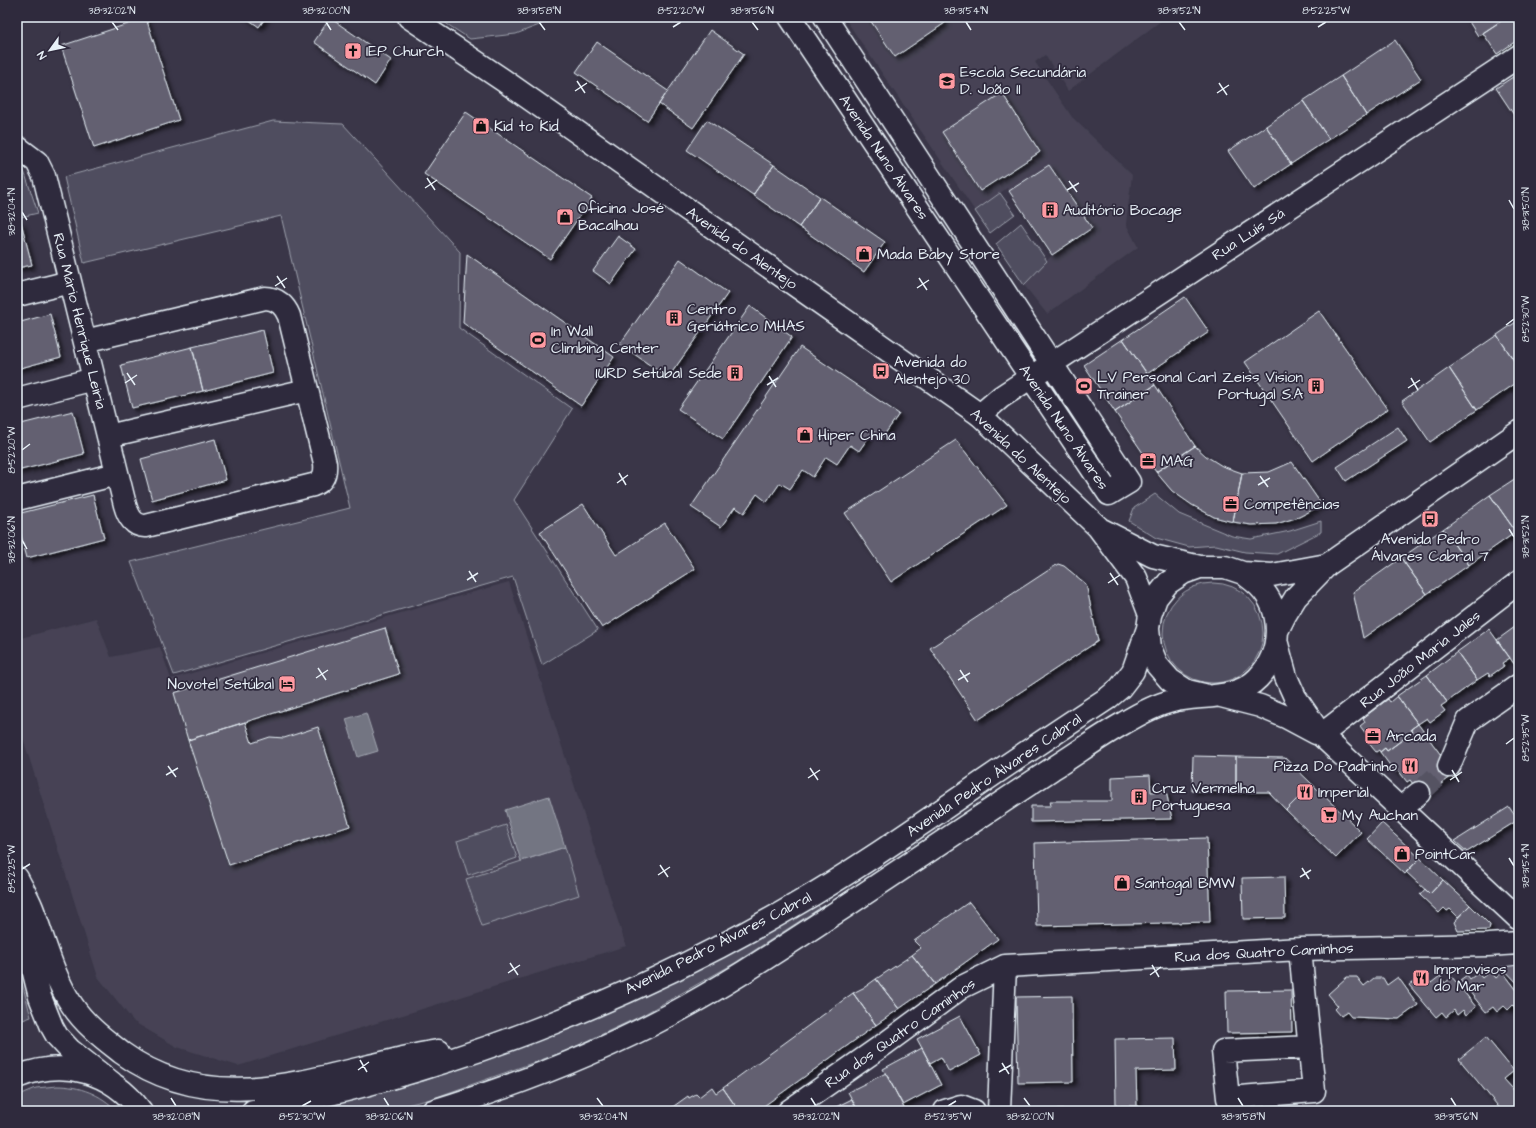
<svg xmlns="http://www.w3.org/2000/svg" width="1536" height="1128" font-family="'Architects Daughter',sans-serif">
<defs>
<filter id="shadow"><feDropShadow dx="3.5" dy="3.5" stdDeviation="2" flood-color="#0009"/></filter>
</defs>
<rect width="100%" height="100%" fill="#3a3648"/>
<filter id="ink" filterUnits="userSpaceOnUse"><feTurbulence type="fractalNoise" baseFrequency=".025" numOctaves="2"/><feDisplacementMap in="SourceGraphic" scale="8" xChannelSelector="R" yChannelSelector="G"/><feConvolveMatrix kernelMatrix="1 2 1 2 8 2 1 2 1" color-interpolation-filters="sRGB"/></filter>
<g filter="url(#ink)">
<path fill="#464354" d="M844 17H1166L1068 91 1045 55 1035 62 1072 117 1132 175 1126 224 1138 247 1047 314 1024 285 1052 255 1092 228 1049 165 1009 191 1007 188 975 211Z
M509 582 626 946 238 1066 177 1047 134 1022 98 977 17 719V639L96 618 111 657 160 647 171 679Z"/>
<path fill="#504e5f" stroke="#9ca0ac" d="M436 17H560L516 34 470 39Z
M273 121 343 124 460 252 459 328 572 409 514 500 598 630 542 665 513 577 174 675 131 562 350 508 281 216 84 263 64 177Z
M17 163 23 168 38 213 17 218Z
M1000 193 1015 214 990 233 975 211Z
M1021 223 1047 261 1024 285 996 244Z
M1155 494 1179 514 1232 536 1251 539 1290 531 1321 521V532L1277 554 1245 552 1216 545 1189 547 1156 538 1129 521 1134 508Z
M1163 633a50 50 0 1 1 100 0a50 50 0 1 1-100 0Z
M506 825 517 858 468 875 457 841Z
M565 847 579 895 482 926 466 879Z
M815 902 820 908 735 963 641 1016 566 1051 431 1099 382 1111H310L424 1081 558 1033 634 1001 729 953Z
M17 964 31 1017 17 1022Z
M57 1086C79 1086 101 1094 117 1111H17V1096L36 1088Z"/>
<path fill="#737482" stroke="#a2a6b1" d="M366 713 378 751 358 757 346 719Z
M549 796 565 847 521 861 505 810Z"/>
<path fill="#636171" stroke="#e8f1f8" filter="url(#shadow)" d="M245 17H266L259 27Z
M868 17H941L945 23 895 57Z
M1466 17H1507L1478 36Z
M1507 17H1519V39L1497 54 1483 33Z
M146 18 179 120 94 148 61 46Z
M330 18 391 60 375 85 314 42Z
M710 30 744 54 693 128 659 104Z
M1395 40 1421 79 1366 115 1341 76Z
M597 42 668 91 647 121 576 72Z
M1519 73V120L1518 121 1496 88Z
M1341 76 1366 115 1329 139 1303 101Z
M1002 93 1040 152 980 191 942 132Z
M1303 101 1329 139 1291 164 1266 126Z
M466 112 592 198 550 259 424 174Z
M707 120 774 165 753 195 687 150Z
M1266 126 1291 164 1254 189 1228 151Z
M774 165 820 197 799 227 753 195Z
M1049 165 1092 228 1052 255 1009 191Z
M820 197 885 242 864 272 799 227Z
M21 222 32 265 17 268V223Z
M618 236 636 249 611 284 593 271Z
M467 254 614 357 581 406 463 323Z
M680 259 728 293 668 378 620 344Z
M1185 297 1209 332 1147 374 1123 339Z
M750 306 792 337 723 439 678 409Z
M1319 311 1388 409 1313 461 1245 362Z
M50 314 61 357 17 369V323Z
M1519 320V368L1497 335Z
M263 330 273 373 203 391 192 347Z
M1497 335 1519 368V381L1477 410 1449 368Z
M1123 339 1155 385 1115 412 1084 365Z
M192 347 203 391 132 408 121 365Z
M800 347 899 414 882 438 873 431 859 451 850 445 837 464 826 457 813 477 803 470 790 489 780 483 767 502 757 494 744 513 735 507 721 527 691 507Z
M1449 368 1477 410 1430 442 1402 401Z
M1155 385 1195 446 1156 472 1115 412Z
M73 411 84 454 17 471V425Z
M1398 427 1407 441 1346 481 1337 467Z
M215 439 226 480 152 500 141 459Z
M956 440 1007 505 891 582 845 513Z
M1195 446 1206 456 1222 466 1242 473 1233 522 1214 517 1192 505 1172 491 1156 472Z
M1292 462 1322 505 1299 517 1276 524 1251 525 1233 522 1242 473 1269 472Z
M1519 476V530L1516 532 1490 495Z
M93 495 104 538 27 558 17 520V514Z
M1490 495 1516 532 1469 565 1443 529Z
M583 504 616 555 665 523 695 569 602 628 540 532Z
M1443 529 1469 565 1427 594 1401 558Z
M1401 558 1427 594 1363 638 1353 592Z
M1058 564 1064 566 1086 584 1098 641 978 720 930 648Z
M1519 624V667L1517 668 1497 640Z
M385 628 399 674 188 740 174 693Z
M1489 629 1510 658 1502 663 1504 666 1490 676 1488 673 1477 680 1457 652Z
M1457 652 1477 680 1447 702 1427 675Z
M1427 675 1447 702 1441 706 1445 711 1430 722 1427 718 1418 724 1397 696Z
M1397 696 1418 724 1411 729 1413 732 1387 751 1385 748 1380 752 1379 750 1376 752 1367 741 1370 739 1360 726 1365 722 1363 718 1388 699 1390 702Z
M245 722 252 743 270 737 284 738 318 727 350 826 229 865 188 740Z
M1418 724 1455 774 1423 797 1410 780 1407 782 1398 770 1395 772 1380 752 1385 748 1387 751 1413 732 1411 729Z
M1193 756 1236 757V792L1192 791Z
M1236 757 1285 758 1312 784 1286 810 1269 792H1236Z
M1150 775 1151 792 1166 791 1172 819 1031 822V806H1051L1050 801H1112V777Z
M1312 784 1361 832 1336 858 1286 810Z
M1509 807 1518 820 1467 852 1455 841Z
M1382 823 1420 858 1405 874 1367 839Z
M1207 838 1210 922 1037 926 1035 843Z
M1420 858 1443 880 1430 894 1406 872Z
M1284 877 1285 918 1243 919 1242 878Z
M1443 880 1470 905 1458 917 1450 909 1447 911 1444 908 1439 913 1420 895 1425 889 1430 894Z
M969 902 998 939 935 984 912 955 921 948 914 941Z
M1470 905 1490 925 1489 930 1458 931 1454 922Z
M912 955 935 984 899 1009 876 979Z
M1519 965V985L1502 967Z
M1490 971 1496 978 1503 972 1519 993V1008L1517 1010 1513 1005 1508 1010 1504 1006 1497 1012 1493 1007 1486 1012 1460 980 1467 975 1470 979 1478 973 1482 978Z
M1440 976 1445 983 1452 977 1476 1007 1466 1015 1463 1010 1457 1015 1454 1010 1446 1017 1442 1012 1436 1017 1409 985 1416 980 1420 984 1427 978 1431 983Z
M1347 977H1357L1364 986 1374 978H1383L1387 985 1398 977 1418 1005 1399 1019 1351 1017 1347 1012 1341 1016 1335 1009 1338 1006 1328 994Z
M876 979 899 1009 876 1025 853 993 865 987Z
M1291 990 1292 1032 1227 1033 1226 991Z
M853 993 876 1025 757 1111H739L723 1088Z
M1072 996 1073 1082 1018 1083 1016 997Z
M960 1016 981 1055 949 1072 941 1057 930 1063 917 1039Z
M1486 1037 1514 1071 1504 1079 1519 1096V1111H1502L1459 1059Z
M1175 1038 1176 1070 1136 1071 1137 1106H1116L1115 1039Z
M922 1048 941 1085 903 1105 883 1069Z
M886 1073 905 1110 858 1111 848 1092Z
M712 1087 716 1093 723 1088 739 1111H667L688 1096 689 1098 696 1094 699 1097Z
M852 1099 858 1111H828Z
M1039 1110H1082V1111H1039Z"/>
<g fill="none" stroke-linecap="round" stroke-linejoin="round">
<path stroke="#545262" stroke-width="22" stroke-dasharray="22 11" stroke-linecap="butt" d="M1419 793 1449 766"/>
<defs>
<path id="minor" d="M790 17 1109 494 1129 482 825 17
M17 147 37 162 44 176 125 505C128 516 134 527 146 526L313 485C324 481 326 474 325 463L289 316C285 306 277 298 265 298L85 341
M17 295 70 282
M17 399 94 379
M980 415 1001 397 1519 56
M108 436 307 390
M17 499 117 474
M1321 735 1519 582
M1449 766 1468 721 1519 685
M1401 808 1419 793
M1300 949 1314 1091 1228 1098 1223 1051 1310 1047
M789 1111 886 1043 962 987 1005 966 1300 949 1488 945 1519 943
M945 1111 961 1106 974 1111
M999 1111 1005 966"/>
<path id="major" d="M409 17 503 80 980 415 1098 527 1136 578 1150 615
M1102 530 1153 556 1200 567
M1148 629 1150 648 1157 665 1170 680 1187 691 1204 695
M1278 629 1285 615 1296 597 1327 565 1519 432
M1277 644 1286 677 1295 697 1321 735 1519 919
M1221 696 1260 706 1286 717 1316 733
M17 878C22 888 28 898 32 908 44 939 53 977 72 1005 85 1025 104 1039 122 1053 202 1111 287 1086 374 1065 396 1060 417 1054 439 1051
M17 905 40 997 52 1027 57 1036 70 1050 112 1083
M17 1077C64 1058 111 1071 141 1111
M253 1111C443 1074 628 1003 795 905 854 871 911 831 968 792 1014 760 1061 729 1108 698L1120 688 1133 671 1148 628 1150 615 1156 598 1168 583 1183 573 1200 567H1225L1243 573 1272 575 1327 565
M433 1111C514 1086 595 1055 670 1015 730 983 786 945 843 908 913 862 982 815 1052 769 1076 754 1099 737 1124 723 1139 714 1155 705 1172 701 1201 694 1236 701 1258 678 1282 653 1284 611 1259 586 1254 581 1248 577 1243 573"/>
</defs>
<use href="#minor" stroke="#e8f1f8" stroke-width="25"/>
<use href="#major" stroke="#e8f1f8" stroke-width="25"/>
<use href="#minor" stroke="#2f2a3d" stroke-width="22"/>
<use href="#major" stroke="#2f2a3d" stroke-width="22"/>
</g>
</g>
<path fill="none" stroke="#e8f1f8" stroke-width="1.5" d="M112 22 118 30M326 22 331 30M539 22 545 30M752 22 758 30M966 22 971 30M1179 22 1185 30M673 27 681 22M1318 27 1326 22M577 81 585 93M1219 83 1227 95M575 91 587 83M1217 93 1229 85M427 178 435 190M1069 181 1077 192M425 188 437 180M1067 190 1079 183M1509 200 1514 209M22 212 27 220M277 276 285 288M919 278 927 290M275 286 287 278M917 288 929 280M1506 325 1514 319M127 373 135 385M769 376 776 387M1411 378 1418 390M125 383 137 375M767 385 778 378M1408 388 1420 380M22 450 30 444M619 473 626 485M1260 476 1268 487M617 483 628 475M1258 485 1270 478M1509 529 1514 537M22 540 27 549M469 571 476 582M1110 573 1118 585M467 580 478 573M1108 583 1120 575M318 668 326 680M960 670 968 682M316 678 328 670M958 680 970 673M1506 744 1514 738M168 766 176 777M810 768 818 780M1452 770 1459 782M166 775 178 768M808 778 820 770M1450 780 1462 772M1509 858 1514 866M660 865 668 877M1302 868 1309 879M22 869 30 864M658 875 670 867M1300 877 1311 870M510 963 518 975M1152 965 1159 977M508 973 520 965M1150 975 1161 967M360 1060 367 1072M1002 1063 1009 1074M358 1070 369 1062M999 1072 1011 1065M171 1098 176 1106M384 1098 389 1106M597 1098 603 1106M811 1098 816 1106M1024 1098 1030 1106M1238 1098 1243 1106M1451 1098 1456 1106M302 1106 311 1101M948 1106 956 1101"/>
<defs>
<symbol id="church-square" viewBox="-11 -11 22 22"><rect x="-9" y="-9" width="18" height="18" rx="4" fill="#ff9aa2" stroke="#2f2a3d"/><path d="M-1.2-6h2.4v3.5h3.3v2.4h-3.3V6h-2.4V-.1h-3.3v-2.4h3.3Z" fill="#111"/></symbol>
<symbol id="school-square" viewBox="-11 -11 22 22"><rect x="-9" y="-9" width="18" height="18" rx="4" fill="#ff9aa2" stroke="#2f2a3d"/><path d="M0-5L7-2L0 1L-7-2ZM-4 1L0 2.5L4 1V4Q0 6-4 4Z" fill="#111"/></symbol>
<symbol id="shop-square" viewBox="-11 -11 22 22"><rect x="-9" y="-9" width="18" height="18" rx="4" fill="#ff9aa2" stroke="#2f2a3d"/><path d="M-5-2.5h2.3a2.7 3.5 0 0 1 5.4 0H5L5.5 6h-11ZM-1.5-2.5h3a1.5 2.3 0 0 0-3 0Z" fill="#111"/></symbol>
<symbol id="building-square" viewBox="-11 -11 22 22"><rect x="-9" y="-9" width="18" height="18" rx="4" fill="#ff9aa2" stroke="#2f2a3d"/><path d="M-4-6H4V6H1V3H-1V6H-4ZM-2.5-4.3h1.7v1.8h-1.7ZM.8-4.3h1.7v1.8H.8ZM-2.5-1h1.7V.8h-1.7ZM.8-1h1.7V.8H.8Z" fill="#111"/></symbol>
<symbol id="stadium-square" viewBox="-11 -11 22 22"><rect x="-9" y="-9" width="18" height="18" rx="4" fill="#ff9aa2" stroke="#2f2a3d"/><path d="M0-5a6.5 5 0 1 0 0 10a6.5 5 0 1 0 0-10ZM-3.5-1.8h7v3.6h-7Z" fill="#111"/></symbol>
<symbol id="bus-square" viewBox="-11 -11 22 22"><rect x="-9" y="-9" width="18" height="18" rx="4" fill="#ff9aa2" stroke="#2f2a3d"/><path d="M-5-6H5V4H4V6H2V4H-2V6H-4V4H-5ZM-3.5-4V0h7V-4ZM-3.5 1.2v1.5H-2V1.2ZM2 1.2v1.5H3.5V1.2Z" fill="#111"/></symbol>
<symbol id="office-square" viewBox="-11 -11 22 22"><rect x="-9" y="-9" width="18" height="18" rx="4" fill="#ff9aa2" stroke="#2f2a3d"/><path d="M-6-3h4V-5.5h4V-3h4V5H-6ZM-1-4.5V-3h2v-1.5ZM-6 0V1H6V0Z" fill="#111"/></symbol>
<symbol id="hotel-square" viewBox="-11 -11 22 22"><rect x="-9" y="-9" width="18" height="18" rx="4" fill="#ff9aa2" stroke="#2f2a3d"/><path d="M-6-4.5h1.5V1H6V5H4.5V3h-9V5H-6ZM-4 0a1.8 1.8 0 1 1 3.6 0ZM.5 0V-2.5h3Q6-2.5 6 0Z" fill="#111"/></symbol>
<symbol id="restaurant-square" viewBox="-11 -11 22 22"><rect x="-9" y="-9" width="18" height="18" rx="4" fill="#ff9aa2" stroke="#2f2a3d"/><path d="M-5-6h1v4h1v-4h1v4h1v-4h1v5L-1.5 .5V6h-2V.5L-5-1ZM5-6V6H3V1.5H1.5Q1.5-4 5-6Z" fill="#111"/></symbol>
<symbol id="supermarket-square" viewBox="-11 -11 22 22"><rect x="-9" y="-9" width="18" height="18" rx="4" fill="#ff9aa2" stroke="#2f2a3d"/><path d="M-6-5.5h2.5l.6 2H6L4.5 2H-2.5L-4.4-4H-6ZM-1.5 3.2a1.3 1.3 0 1 0 .1 0ZM3 3.2a1.3 1.3 0 1 0 .1 0Z" fill="#111"/></symbol>
</defs>
<g fill-rule="evenodd">
<use href="#church-square" x="343" y="41" width="20" height="20"/>
<use href="#school-square" x="937" y="71" width="20" height="20"/>
<use href="#shop-square" x="471" y="116" width="20" height="20"/>
<use href="#building-square" x="1040" y="200" width="20" height="20"/>
<use href="#shop-square" x="555" y="207" width="20" height="20"/>
<use href="#shop-square" x="854" y="244" width="20" height="20"/>
<use href="#building-square" x="664" y="308" width="20" height="20"/>
<use href="#stadium-square" x="528" y="330" width="20" height="20"/>
<use href="#bus-square" x="871" y="361" width="20" height="20"/>
<use href="#building-square" x="725" y="363" width="20" height="20"/>
<use href="#stadium-square" x="1074" y="376" width="20" height="20"/>
<use href="#building-square" x="1306" y="376" width="20" height="20"/>
<use href="#shop-square" x="795" y="425" width="20" height="20"/>
<use href="#office-square" x="1138" y="451" width="20" height="20"/>
<use href="#office-square" x="1221" y="494" width="20" height="20"/>
<use href="#bus-square" x="1420" y="509" width="20" height="20"/>
<use href="#hotel-square" x="277" y="674" width="20" height="20"/>
<use href="#office-square" x="1363" y="726" width="20" height="20"/>
<use href="#restaurant-square" x="1400" y="756" width="20" height="20"/>
<use href="#restaurant-square" x="1295" y="782" width="20" height="20"/>
<use href="#building-square" x="1129" y="787" width="20" height="20"/>
<use href="#supermarket-square" x="1319" y="805" width="20" height="20"/>
<use href="#shop-square" x="1392" y="844" width="20" height="20"/>
<use href="#shop-square" x="1112" y="873" width="20" height="20"/>
<use href="#restaurant-square" x="1411" y="968" width="20" height="20"/>
</g>
<g text-anchor="middle" stroke-width="3.5" stroke-linejoin="round" paint-order="stroke">
<g font-size="15" fill="#e8f1f8" stroke="#2f2a3d" text-anchor="start">
<text x="366" y="56">IEP Church</text>
<text x="960" y="77">Escola Secundária<tspan x="960" dy="17">D. João II</tspan></text>
<text x="494" y="131">Kid to Kid</text>
<text x="578" y="213">Oficina José<tspan x="578" dy="17">Bacalhau</tspan></text>
<text x="1063" y="215">Auditório Bocage</text>
<text x="877" y="259">Mada Baby Store</text>
<text x="687" y="314">Centro<tspan x="687" dy="17">Geriátrico MHAS</tspan></text>
<text x="551" y="336">In Wall<tspan x="551" dy="17">Climbing Center</tspan></text>
<text x="894" y="367">Avenida do<tspan x="894" dy="17">Alentejo 30</tspan></text>
<text x="722" y="378" text-anchor="end">IURD Setúbal Sede</text>
<text x="1097" y="382">LV Personal<tspan x="1097" dy="17">Trainer</tspan></text>
<text x="1303" y="382" text-anchor="end">Carl Zeiss Vision<tspan x="1303" dy="17">Portugal S.A</tspan></text>
<text x="818" y="440">Hiper China</text>
<text x="1161" y="466">MAG</text>
<text x="1244" y="509">Competências</text>
<text x="1430" y="544" text-anchor="middle">Avenida Pedro<tspan x="1430" dy="17">Álvares Cabral 7</tspan></text>
<text x="274" y="689" text-anchor="end">Novotel Setúbal</text>
<text x="1386" y="741">Arcada</text>
<text x="1397" y="771" text-anchor="end">Pizza Do Padrinho</text>
<text x="1152" y="793">Cruz Vermelha<tspan x="1152" dy="17">Portuguesa</tspan></text>
<text x="1318" y="797">Imperial</text>
<text x="1342" y="820">My Auchan</text>
<text x="1415" y="859">PointCar</text>
<text x="1135" y="888">Santogal BMW</text>
<text x="1434" y="974">Improvisos<tspan x="1434" dy="17">do Mar</tspan></text>
</g>
<g font-size="15" fill="#e8f1f8" stroke="#2f2a3d">
<text transform="translate(884 157) rotate(56)" y="5">Avenida Nuno Álvares</text>
<text transform="translate(1248 234) rotate(-33)" y="5">Rua Luís Sá</text>
<text transform="translate(742 248) rotate(35)" y="5">Avenida do Alentejo</text>
<text transform="translate(80 321) rotate(76)" y="5">Rua Mário Henrique Leiria</text>
<text transform="translate(1064 427) rotate(56)" y="5">Avenida Nuno Álvares</text>
<text transform="translate(1021 456) rotate(43)" y="5">Avenida do Alentejo</text>
<text transform="translate(1420 659) rotate(-38)" y="5">Rua João Maria Jales</text>
<text transform="translate(994 775) rotate(-34)" y="5">Avenida Pedro Álvares Cabral</text>
<text transform="translate(718 943) rotate(-27)" y="5">Avenida Pedro Álvares Cabral</text>
<text transform="translate(1264 952) rotate(-3)" y="5">Rua dos Quatro Caminhos</text>
<text transform="translate(900 1033) rotate(-35)" y="5">Rua dos Quatro Caminhos</text>
</g>
</g>
<rect width="1536" height="1128" fill="none" stroke="#2f2a3d" stroke-width="44"/>
<g transform="translate(50 50) rotate(237)" stroke="#2f2a3d" stroke-width="3" paint-order="stroke">
<path d="M0-3L7 15L0 10L-7 15Z" fill="#e8f1f8"/>
<text y="-6" font-size="11" font-weight="bold" text-anchor="middle" fill="#e8f1f8">N</text>
</g>
<rect x="22" y="22" width="1492" height="1084" fill="none" stroke="#e8f1f8" stroke-width="1.5"/>
<g font-size="10" text-anchor="middle" fill="#e8f1f8">
<text x="112" y="14">38°32'02"N</text>
<text x="326" y="14">38°32'00"N</text>
<text x="539" y="14">38°31'58"N</text>
<text x="681" y="14">8°52'20"W</text>
<text x="752" y="14">38°31'56"N</text>
<text x="966" y="14">38°31'54"N</text>
<text x="1179" y="14">38°31'52"N</text>
<text x="1326" y="14">8°52'25"W</text>
<text transform="translate(1525 209) rotate(-90)" y="4">38°31'50"N</text>
<text transform="translate(11 212) rotate(-90)" y="4">38°32'04"N</text>
<text transform="translate(1525 319) rotate(-90)" y="4">8°52'30"W</text>
<text transform="translate(11 450) rotate(-90)" y="4">8°52'20"W</text>
<text transform="translate(1525 537) rotate(-90)" y="4">38°31'52"N</text>
<text transform="translate(11 540) rotate(-90)" y="4">38°32'06"N</text>
<text transform="translate(1525 738) rotate(-90)" y="4">8°52'35"W</text>
<text transform="translate(1525 866) rotate(-90)" y="4">38°31'54"N</text>
<text transform="translate(11 869) rotate(-90)" y="4">8°52'25"W</text>
<text x="176" y="1120">38°32'08"N</text>
<text x="302" y="1120">8°52'30"W</text>
<text x="389" y="1120">38°32'06"N</text>
<text x="603" y="1120">38°32'04"N</text>
<text x="816" y="1120">38°32'02"N</text>
<text x="948" y="1120">8°52'35"W</text>
<text x="1030" y="1120">38°32'00"N</text>
<text x="1243" y="1120">38°31'58"N</text>
<text x="1456" y="1120">38°31'56"N</text>
</g>
</svg>
